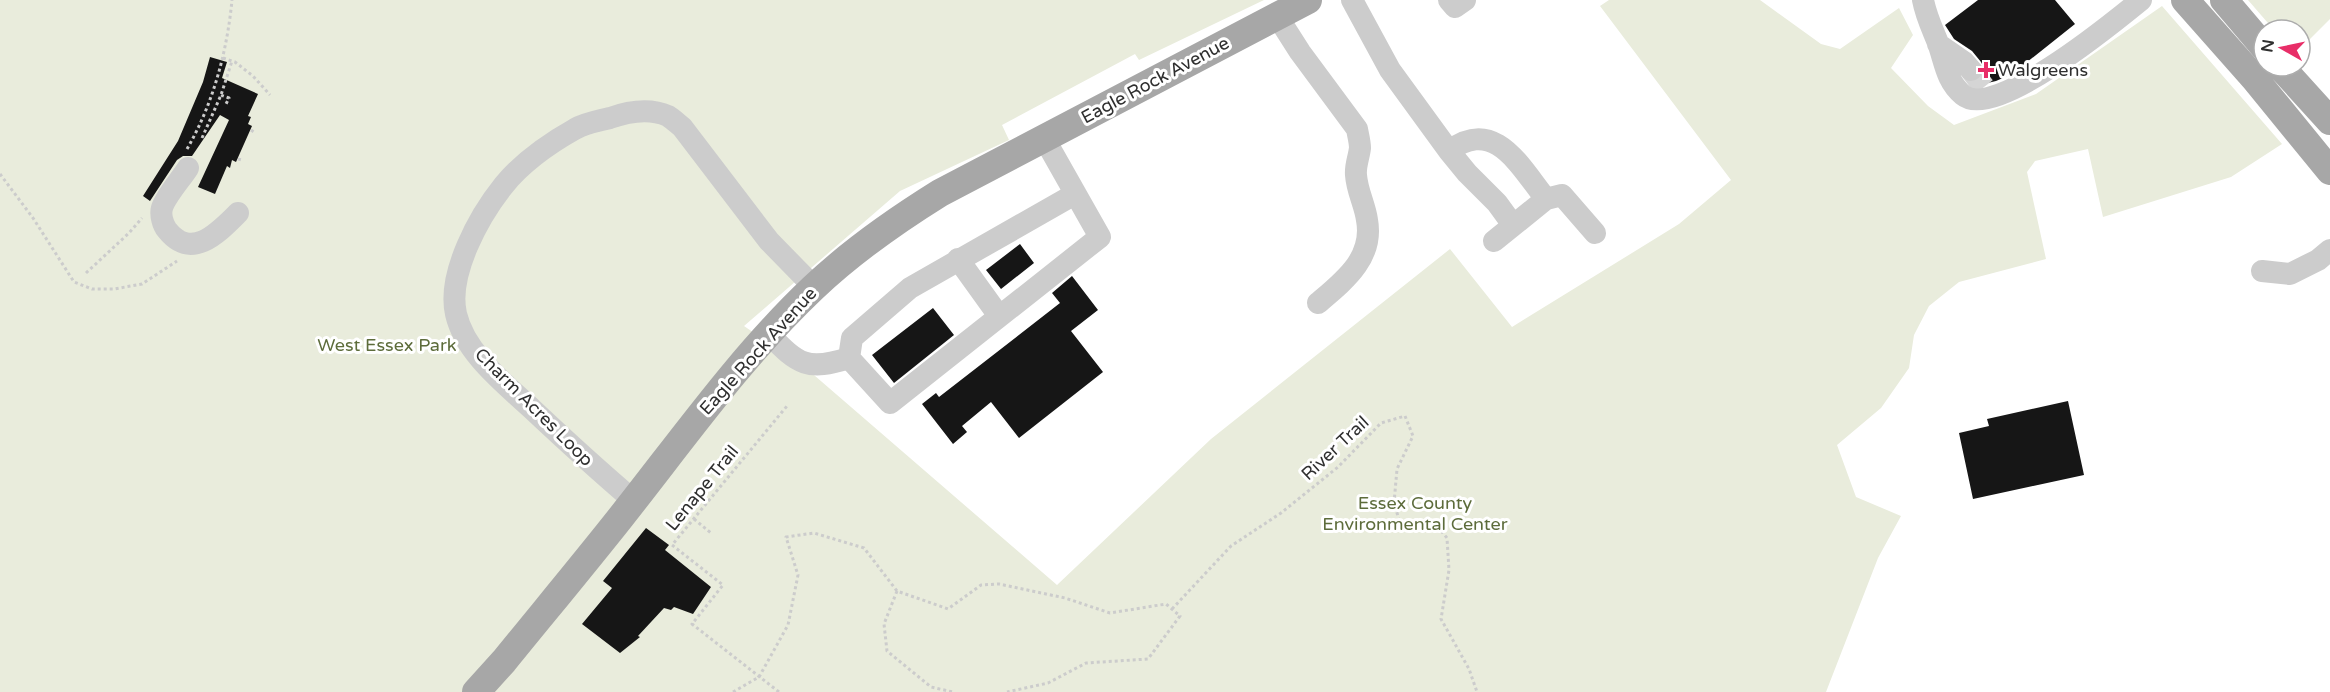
<svg xmlns="http://www.w3.org/2000/svg" width="2330" height="692" font-family="'Varela Round',sans-serif">
<rect width="100%" height="100%" fill="#fff"/>
<path fill="#e9ecdc" d="M0 0H1264L1139 60 1135 54 1002 125 1009 140 900 191 744 326 807 369 1057 585 1211 439 1450 249 1512 327 1679 224 1731 180 1600 6 1609 0H1760L1821 44 1840 49 1899 8 1913 35 1891 68 1928 106 1954 125 2036 94 2162 6 2282 144 2231 177 2103 217 2088 149 2035 161 2027 172 2046 259 1959 282 1929 306 1914 335 1909 368 1881 408 1837 445 1856 497 1901 516 1878 558 1826 692H0Z
M2248 0H2330V19L2300 49V30H2274Z"/>
<path fill="#161616" d="M1978 0H2055L2075 24 2012 74 1996 81 1979 85 1971 83 1979 80 1984 75V68L1981 62 1972 51 1954 39 1945 25Z
M210 57 227 62 222 78 258 94 248 116 251 117 248 124 252 126 236 162 232 160 230 168 227 166 215 194 198 187 229 120 220 115 192 156H183L177 160 150 201 143 196 178 141 203 82Z
M1020 244 1034 263 1001 289 986 270Z
M1072 276 1098 310 1071 331 1103 372 1019 438 991 402 962 426 967 432 953 444 922 404 936 393 939 397 1060 303 1052 293Z
M933 308 954 335 894 383 872 355Z
M2068 401 2084 475 1973 499 1959 433 1989 426 1987 419Z
M646 528 669 545 665 550 711 587 693 614 674 607 671 610 664 608 638 636 640 637 620 653 582 624 612 588 603 581Z"/>
<g fill="none" stroke-linecap="round" stroke-linejoin="round">
<path stroke="#d5d5d5" stroke-width="22" stroke-dasharray="22 11" stroke-linecap="butt" d="M1971 70 1984 87"/>
<path stroke="#ccc" stroke-width="3" stroke-dasharray="3 3" stroke-linecap="butt" d="M223 58 235 62 253 76 270 95
M221 95 229 98 225 106
M251 130 254 132
M202 138 221 95 232 61
M187 149C213 104 227 52 232 0
M238 159 242 160
M0 174 33 218 74 282 92 289H114L142 284 177 261
M86 273 129 233 142 218
M694 519 711 533
M897 591 884 624 887 651 931 687 953 692
M1172 609 1231 546 1281 513 1338 467 1381 423 1405 416 1413 436 1397 469 1394 503 1401 526 1416 528 1434 522 1447 538 1449 570 1441 619 1469 669 1477 692
M733 692 759 677 788 625 798 575 786 537 814 533 864 548 897 591 948 609 981 585 999 584 1065 598 1110 613 1166 604 1180 616 1148 659 1086 663 1048 683 1007 692
M779 692 692 624 723 585 672 545 787 406"/>
<path stroke="#ccc" stroke-width="22" d="M1352 0 1390 70 1449 151 1467 173 1497 203 1513 225
M1449 0 1455 7 1465 0
M1923 0C1926 16 1932 28 1938 43 1945 62 1946 81 1963 95 1994 121 2114 22 2141 0
M1277 16 1300 52 1357 129C1358 135 1360 142 1360 148 1359 157 1355 166 1356 175 1357 191 1365 205 1367 220 1374 258 1344 281 1318 303
M1938 44 1964 62 1971 70
M1449 151C1495 116 1520 167 1546 199
M188 168C181 179 165 197 162 208 160 215 163 225 167 230 192 261 218 233 238 213
M1494 241 1546 199 1562 195 1595 233
M958 259 999 316
M2262 271 2290 274 2318 260 2330 250
M769 334C798 365 808 371 849 358L890 403 1100 237 1044 138
M849 358 852 338 910 288 1075 194
M633 500C599 471 565 440 532 409 504 383 465 353 456 314 447 274 479 216 504 185 522 163 550 143 575 129 585 123 598 121 610 118 627 112 650 108 668 116 673 119 678 124 682 127L769 241 814 287"/>
<path stroke="#a7a7a7" stroke-width="28" d="M2185 0 2254 78 2330 171
M2224 0 2264 47
M2280 66 2330 121
M476 692 504 661C543 613 583 565 621 517 682 440 742 355 813 288 852 251 895 221 940 193L1308 0"/>
</g>
<path fill="#e82e68" stroke="#fff" stroke-width="2" d="M1983 61h6v6h6v6h-6v6h-6v-6h-6v-6h6z"/>
<g text-anchor="middle" stroke-width="6" stroke-linejoin="round" paint-order="stroke">
<g font-size="18" fill="#2f2f2f" stroke="#fff" text-anchor="start">
<text x="1998" y="76">Walgreens</text>
</g>
<g font-size="18" fill="#2f2f2f" stroke="#fff">
<text transform="translate(1155 80) rotate(-28)" y="6">Eagle Rock Avenue</text>
<text transform="translate(758 351) rotate(-48)" y="6">Eagle Rock Avenue</text>
<text transform="translate(534 407) rotate(45)" y="6">Charm Acres Loop</text>
<text transform="translate(1335 448) rotate(-43)" y="6">River Trail</text>
<text transform="translate(702 488) rotate(-51)" y="6">Lenape Trail</text>
</g>
<g font-size="18" fill="#5d6c3b" stroke="#fff">
<text x="387" y="351">West Essex Park</text>
<text x="1415" y="509">Essex County<tspan x="1415" dy="21">Environmental Center</tspan></text>
</g>
</g>
<g transform="translate(2282 48) rotate(279)"><circle r="28" fill="#ffffff" stroke="#acacac" stroke-width="1.5"/>
<path d="M0-4.5L10 22L0 15L-10 22Z" fill="#e82e68"/>
<text y="-9" font-size="16" font-weight="bold" text-anchor="middle" fill="#2f2f2f">N</text>
</g>
</svg>
